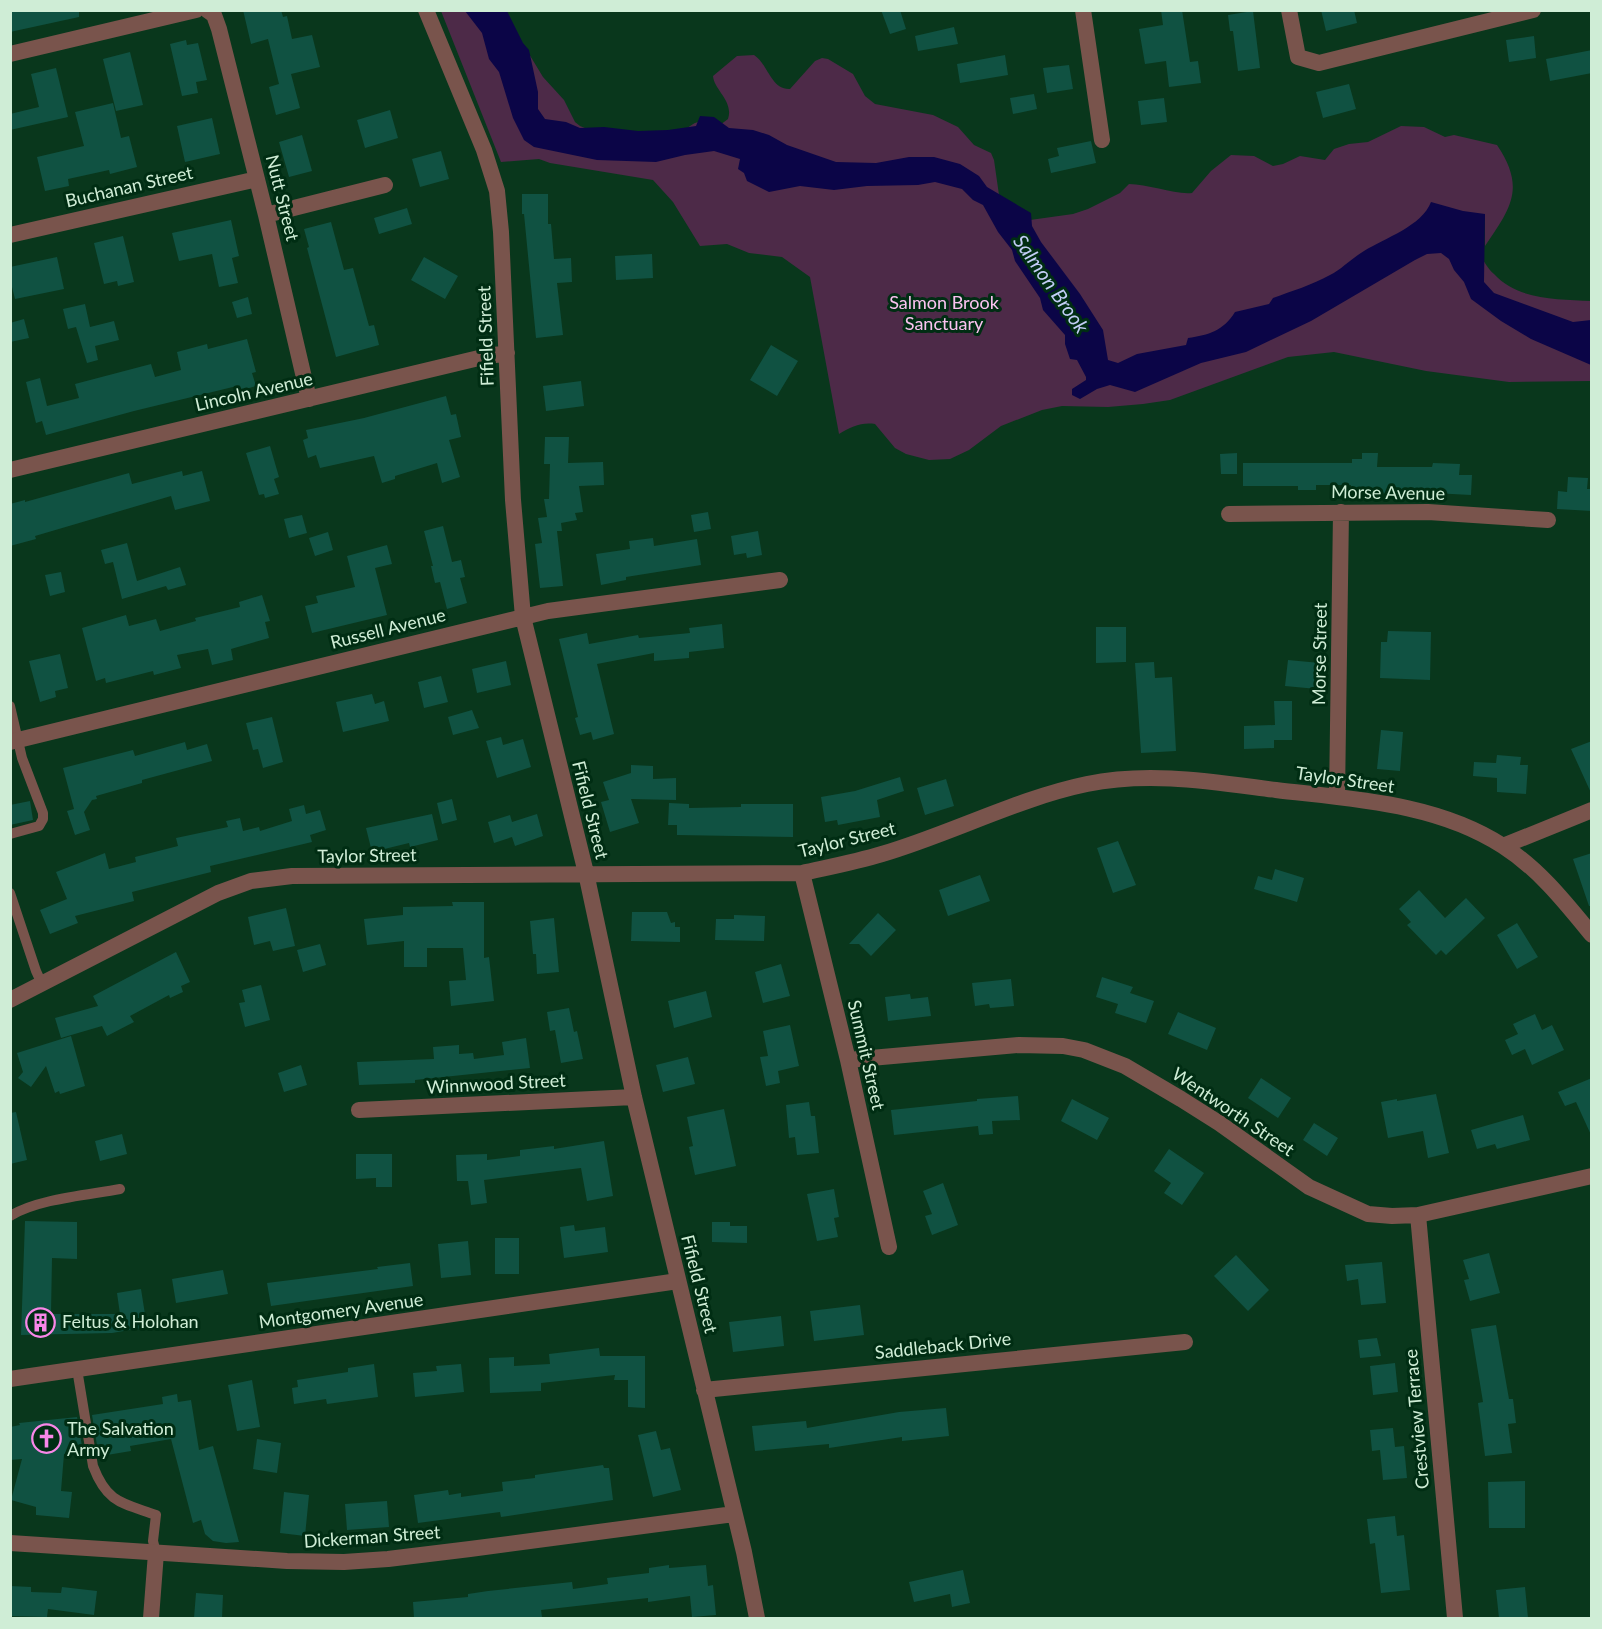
<svg xmlns="http://www.w3.org/2000/svg" width="1602" height="1629" font-family="Lato,sans-serif">
<rect width="100%" height="100%" fill="#09371c"/>
<path fill="#4d2a48" d="M441 11H503L543 77 564 100 575 122 580 126 597 133 685 130C699 118 703 121 720 125L728 119C734 101 714 90 713 76L737 56 754 55C768 64 771 90 790 89L815 61 822 58 828 59 853 74 865 96 875 104 933 115 958 127 974 145 991 153 994 160 999 195 1030 220 1073 214 1088 209 1120 193 1129 184C1148 184 1176 195 1192 193L1211 171 1231 155 1254 156 1273 166 1283 164 1300 156 1325 160 1334 149 1349 144 1368 142 1401 126 1424 127 1445 137 1454 135 1497 145C1526 188 1511 208 1485 246V214L1477 251C1483 259 1487 268 1494 274 1519 301 1558 299 1591 301V381L1509 382 1426 371 1334 352 1288 357 1170 400 1143 404 1108 407 1062 406 1042 410 1001 426 969 450 950 459 929 460 906 454 895 448 875 424C861 422 851 427 839 434L810 277 782 257 749 253 727 244 700 246 673 202 653 180 550 163 539 159 501 162Z"/>
<path fill="#0b0547" d="M465 11H507L523 43 529 50 538 92V109L545 119 566 122 580 128 604 127 638 131 668 130 696 126 700 116 714 117 729 128 753 130 769 135 787 145 836 162 876 163 909 157H934L960 164 979 176 987 187 1031 213 1032 226 1041 242 1080 294 1103 330 1108 360 1118 363 1137 354 1186 345 1188 338C1209 335 1223 331 1235 312L1269 304 1273 298C1292 291 1312 285 1330 275 1342 269 1352 258 1364 251 1385 238 1422 226 1431 202L1463 211 1485 214 1484 282 1494 293 1573 322 1591 320V365L1531 339 1501 321 1471 299 1464 282 1454 270 1449 259 1441 253 1427 254 1415 260 1311 321 1246 352 1201 363 1135 392 1110 385 1097 389 1080 399 1072 395V389L1086 380V377L1077 360 1070 359 1065 344V335L1043 310 1040 298 1015 261 1012 250 998 232 983 205 973 200 962 189 935 182 918 185 867 186 834 190 800 186 769 192 747 181 744 173 738 169 740 159 714 151 685 155 656 162 597 160 534 147 524 140 513 118 499 72 489 59 482 33Z"/>
<path fill="#105242" d="M10 10H79V17L10 32Z
M243 10H281L283 17 287 16 292 39 312 35 320 67 291 74 300 108 276 115 269 87 279 84 268 39 251 44Z
M881 10H900L906 29 890 34Z
M1161 10H1182L1190 62 1198 61 1201 83 1169 87 1166 61 1145 64 1139 29 1163 25Z
M1321 10H1354L1357 23 1326 31Z
M1253 11 1260 68 1238 71 1233 31H1230L1228 15Z
M954 27 958 44 918 51 915 36Z
M1534 36 1536 58 1509 62 1506 40Z
M186 40 187 45 198 43 207 80 196 82 198 93 182 96 170 44Z
M1592 50V73L1550 81 1546 59Z
M130 52 143 105 116 111 103 59Z
M1005 55 1008 75 960 83 957 64Z
M1069 65 1073 89 1047 93 1043 68Z
M56 68 68 117 10 130V114L39 107 31 74Z
M1349 84 1356 109 1323 118 1316 92Z
M1034 94 1037 109 1013 114 1010 98Z
M1164 98 1167 122 1141 125 1138 101Z
M113 103 121 138 129 136 137 167 110 174 109 170 68 179 69 186 45 191 37 157 84 146 75 112Z
M390 110 398 138 365 148 357 120Z
M212 118 220 154 185 162 177 126Z
M302 135 312 171 289 177 279 142Z
M1091 141 1096 163 1051 173 1048 159 1059 156 1057 148Z
M441 151 449 179 420 187 412 159Z
M522 194H548V224H551L554 259 571 258 572 282 557 283 563 335 536 338 524 214H522Z
M407 208 412 224 379 234 374 218Z
M231 220 239 256 232 258 238 283 219 287 212 254 179 261 172 233Z
M331 222 344 270 353 268 369 326 374 325 379 345 336 357 307 248 309 247 304 229Z
M123 236 134 282 118 286 117 281 104 284 94 243Z
M652 254 653 278 616 280 615 256Z
M57 257 64 289 15 299 10 279V267Z
M424 257 458 276 445 299 411 280Z
M248 297 252 314 237 318 232 302Z
M85 304 90 327 114 321 119 340 95 346 98 360 87 363 76 327 68 329 63 309Z
M24 319 29 338 10 342V323Z
M247 339 256 372 252 373 256 386 239 391 237 386 134 411 46 435 42 421 36 423 26 382 40 378 47 406 79 398 75 384 151 364 155 377 181 370 177 352 207 344 208 349Z
M771 345 798 361 777 396 750 380Z
M581 381 584 406 546 411 543 386Z
M446 396 451 415 456 414 461 437 449 440 460 477 442 483 437 463 395 476V479L382 483 374 456 320 468 316 455 308 458 303 440 308 438 306 430 364 418Z
M545 437H569L568 463 603 462 604 485 579 486 583 512 575 513 577 520 561 523 562 531H557L563 586 540 588 535 544 542 543 538 518 547 517 544 499H549L550 464H544Z
M270 446 279 477 274 479 279 494 265 498 264 494 259 495 246 453Z
M1237 453V474H1221L1220 454Z
M1362 453H1378L1377 467H1432L1433 463 1460 464 1459 475H1472L1471 495 1414 492V494L1351 493V485H1316V490H1298V486H1243V463H1352V459H1362Z
M182 471 183 476 202 471 210 501 175 510 171 496 35 536 36 539 10 546V504L25 500V502L129 473 132 484Z
M1568 477 1588 478 1587 489H1592V511L1557 509 1558 491 1567 492Z
M708 512 711 529 694 532 691 515Z
M302 515 307 533 289 538 284 519Z
M443 526 452 562 461 560 465 577 460 578 467 603 447 609 440 582 435 583 431 566H433L424 531Z
M758 531 762 555 747 558 746 553 734 555 731 536Z
M328 532 333 550 315 556 309 538Z
M653 538 654 546 697 539 701 565 626 577V580L601 585 596 554 630 549 629 541Z
M127 543 137 581 180 567 186 585 168 590 166 586 122 599 113 562 105 564 101 550Z
M387 545 392 564 375 568 387 615 312 633 305 606 318 603 316 596 355 587 347 556Z
M61 572 65 592 50 596 45 575Z
M262 595 270 621 265 622 269 638 231 649 233 660 212 665 208 649 177 655 181 668 154 675 153 671 106 683 105 678 96 681 82 628 126 615 129 626 156 619 160 631 196 621 195 618 240 607 239 602Z
M722 624 724 648 689 652V658L654 661V653L597 664 614 734 593 740 591 732 580 735 575 718 578 717 559 639 587 633 589 644 638 635 639 638 690 633 689 628Z
M1096 627H1126V662L1096 663Z
M1388 631 1431 632 1430 680 1380 678 1381 642H1387Z
M60 654 68 688 55 691 56 697 40 702 29 661Z
M1288 660 1320 663 1317 689 1285 686Z
M506 661 511 685 477 693 472 669Z
M1154 662 1155 678 1172 677 1176 751 1141 753 1135 663Z
M441 676 448 702 424 708 418 682Z
M372 694 375 704 384 701 389 721 343 732 336 702Z
M1274 701H1292V740H1274V748L1244 749V726L1275 725Z
M472 710 479 728 453 735 448 717Z
M272 717 283 762 263 768 258 749 253 750 246 723Z
M1381 730 1403 732 1400 771 1377 769Z
M501 737 503 745 523 739 531 767 497 778 486 741Z
M1592 741V795L1571 749Z
M185 742 187 750 207 744 212 761 142 780V783L96 796 97 799 92 800 84 812 90 830 75 835 67 811 74 809 63 768 133 750 135 756Z
M1497 755 1521 757 1520 765H1528L1526 794 1497 792V778L1473 776 1474 762 1496 763Z
M631 765 653 766V779L676 778V800L631 799 639 823 610 832 601 802 609 800 603 782 631 773Z
M900 777 904 791 877 800 880 817 838 825 837 820 825 822 821 797 855 791Z
M946 779 954 806 925 815 917 788Z
M452 799 457 820 442 824 437 803Z
M30 801 33 820 10 825V805Z
M669 803 689 804V808L741 807V804H793V837L677 835V825H668Z
M304 805 306 814 320 810 326 830 310 835 312 842 210 866 211 872 132 892 134 901 75 916 78 923 50 934 40 910 67 899 56 872 105 853 109 869 136 862 135 857 178 846 176 838 228 827 226 821 240 818 243 831 259 827 260 831 292 821 289 809Z
M432 814 438 840 410 847 409 843 372 852 366 828Z
M537 814 543 836 515 846 512 837 494 843 488 822 510 815 512 822Z
M1118 841 1136 885 1113 893 1097 848Z
M1592 853V906H1589L1573 859Z
M1275 869 1304 878 1297 902 1254 889 1258 876 1272 880Z
M980 875 990 901 948 916 939 890Z
M1419 890 1445 918 1466 898 1485 918 1446 955 1441 950 1436 955 1407 925 1411 922 1399 909Z
M452 902H484V958L489 957 494 1001 451 1006 449 981 466 980 463 948H427V967H404V941L367 945 364 919 403 915V907L453 906Z
M286 908 295 946 273 951 270 941 254 945 248 917Z
M632 912H667L671 923 675 922V927H680V942L631 941Z
M878 913 896 930 871 956 859 944H849Z
M734 915 765 916 764 941 715 940 716 919H734Z
M554 918 559 972 537 974 536 954H533L530 921Z
M1517 923 1538 957 1517 969 1497 935Z
M320 944 326 965 303 972 297 950Z
M176 952 190 982 181 986 183 992 170 998 169 995 130 1016 134 1022 107 1036 102 1026 61 1038 55 1018 98 1006 93 996Z
M781 964 790 996 763 1003 755 972Z
M1102 977 1133 987 1130 993 1154 1001 1146 1023 1115 1013 1118 1004 1096 997Z
M1011 979 1014 1006 990 1008 989 1004 975 1006 972 983Z
M261 985 270 1020 245 1027 239 1003 245 1002 242 990Z
M706 991 712 1017 674 1028 668 1001Z
M910 994 911 999 928 997 931 1016 888 1021 885 997Z
M569 1008 574 1032 577 1031 583 1059 561 1063 555 1030 550 1031 547 1012Z
M1178 1012 1216 1028 1207 1050 1168 1034Z
M1535 1014 1542 1030 1552 1025 1564 1050 1532 1065 1525 1049 1512 1055 1505 1040 1518 1034 1513 1024Z
M790 1025 799 1066 778 1071 780 1083 766 1086 760 1057 768 1056 763 1031Z
M71 1036 85 1086 60 1094 59 1091 55 1093 46 1066 31 1087 18 1078 23 1072 17 1053Z
M526 1038 530 1068 415 1080V1083L359 1085 357 1062 434 1059 433 1047 459 1045V1054L473 1053 474 1059 504 1055 502 1042Z
M688 1057 695 1084 663 1092 656 1065Z
M301 1065 307 1085 284 1092 278 1073Z
M1261 1078 1291 1098 1278 1118 1248 1098Z
M1592 1078V1137L1576 1102 1565 1106 1558 1092Z
M1436 1094 1449 1153 1428 1158 1423 1131 1388 1138 1381 1102 1397 1099V1101Z
M1018 1096 1020 1120 992 1121 993 1134 979 1135 978 1126 894 1135 891 1110 977 1101V1099Z
M1072 1099 1109 1118 1097 1140 1061 1121Z
M809 1102 811 1116H815L819 1153 797 1155 795 1137 789 1138 786 1105Z
M724 1109 736 1166 695 1175 689 1147 693 1146 687 1117Z
M16 1112 27 1160 10 1164V1113Z
M1523 1115 1530 1140 1497 1149 1495 1144 1477 1149 1471 1130Z
M1314 1123 1338 1138 1327 1156 1303 1140Z
M122 1134 127 1154 100 1161 95 1141Z
M604 1141 613 1196 587 1201 581 1168 484 1180 487 1203 471 1205 468 1181H457L456 1155 487 1154V1160L520 1156V1150L554 1146V1149Z
M1169 1149 1204 1173 1182 1205 1164 1193 1171 1183 1154 1171Z
M356 1154H392V1187H376V1178L356 1179Z
M943 1183 958 1225 932 1235 925 1216 932 1214 923 1191Z
M834 1189 839 1217 834 1218 838 1237 817 1241 807 1194Z
M25 1221 77 1222V1259L52 1258 51 1314H120L117 1293 141 1289 147 1327 112 1333 21 1335Z
M712 1222H730V1226H747V1243L712 1242Z
M574 1225 575 1231 605 1227 608 1252 564 1258 560 1227Z
M495 1238H519V1274H495Z
M468 1241 471 1275 441 1278 438 1244Z
M1489 1253 1500 1293 1470 1301 1464 1280 1469 1279 1463 1260Z
M1236 1255 1269 1290 1248 1311 1214 1276Z
M1382 1262 1386 1303 1361 1305 1358 1279 1347 1281 1345 1265Z
M410 1263 413 1286 271 1306 267 1283 378 1269 377 1267Z
M223 1270 228 1294 176 1303 172 1279Z
M860 1305 864 1335 814 1341 810 1311Z
M781 1316 784 1346 733 1352 729 1322Z
M1496 1325 1509 1399H1513L1516 1423 1508 1424 1512 1453 1485 1456 1478 1403 1483 1402 1471 1329Z
M1377 1338 1381 1356 1360 1358 1358 1340Z
M599 1348 600 1356H645V1408L628 1407V1380H614L615 1375 541 1383V1391L490 1393 489 1358 514 1357V1366L550 1364 549 1354Z
M1395 1363 1398 1392 1373 1395 1370 1366Z
M374 1364 378 1397 327 1404 326 1399 294 1404 292 1388 298 1387 297 1380 348 1372V1368Z
M461 1364 464 1392 415 1397 413 1373 437 1371 436 1366Z
M252 1380 260 1427 237 1431 228 1385Z
M177 1394 178 1402 191 1400 199 1450 213 1446 239 1542 226 1543 213 1541 205 1534 201 1520 193 1523 171 1439 130 1446 131 1451 101 1456V1450L98 1451 92 1415 163 1404 162 1397Z
M946 1408 949 1436 902 1441V1437L829 1448V1444L755 1451 752 1426 806 1421 807 1428 899 1412Z
M77 1417 83 1452 64 1454 61 1491 72 1492 69 1518 36 1515V1507L11 1500 22 1459 10 1460V1427L20 1425 19 1423Z
M1393 1428 1395 1447 1404 1446 1407 1478 1383 1480 1380 1450 1372 1451 1370 1430Z
M656 1431 661 1450 670 1448 681 1490 653 1497 638 1435Z
M257 1439 281 1443 277 1473 253 1469Z
M603 1465 604 1468H609L613 1500 501 1517 500 1512 418 1523 414 1495 448 1490 449 1495 461 1493V1497L503 1491 502 1482 535 1478V1475Z
M1525 1481V1528H1489L1488 1482Z
M284 1492 309 1495 305 1536 280 1533Z
M387 1501 389 1527 347 1530 345 1504Z
M1395 1516 1397 1536 1404 1535 1410 1590 1381 1593 1375 1543 1370 1544 1367 1519Z
M669 1565V1568L706 1565 708 1586 713 1585 716 1615 692 1617 690 1596 648 1602V1598L541 1610 542 1617 529 1618H414L413 1602 468 1597V1594L488 1591 572 1582 573 1589 608 1584 607 1578 649 1573V1568Z
M963 1570 970 1603 952 1607 950 1594 914 1602 909 1582Z
M10 1586 31 1587V1592L61 1593 62 1587 97 1591 94 1615 48 1609 47 1617 10 1616Z
M1525 1587 1528 1618H1499L1496 1590Z
M196 1593 223 1595 222 1618H194Z"/>
<g fill="none" stroke-linecap="round" stroke-linejoin="round">
<path stroke="#79544c" stroke-width="10" d="M10 706 22 758 43 813V819L39 826 10 834
M10 893 36 971 42 984
M10 1216C37 1199 88 1195 120 1189
M77 1369 93 1466C107 1503 122 1503 156 1515L153 1541 156 1553"/>
<path stroke="#79544c" stroke-width="16" d="M207 10 214 15 219 29 266 215 309 399
M426 10 484 150 497 191 501 232 513 500 523 617 586 873 634 1097 744 1552 757 1618
M1083 10 1102 140
M1289 10 1298 57 1319 63 1533 10
M10 54 196 10
M266 215 385 185
M10 235 257 179
M10 470 483 357 507 353
M1229 514 1428 512 1548 520
M10 742 548 611 780 580
M1337 797 1341 512
M1503 846 1592 810
M802 873 848 1060 889 1247
M10 1000 218 893 251 881 292 876 802 873C829 867 856 862 882 854 950 834 1019 798 1087 784 1150 771 1213 782 1276 790 1352 799 1437 803 1503 846 1539 869 1565 902 1592 935
M848 1060 1019 1045 1063 1046 1084 1050 1125 1066 1181 1099 1219 1123 1309 1187 1368 1214 1392 1216 1418 1215 1592 1176
M359 1110 634 1097
M1418 1215 1455 1618
M10 1379 678 1281
M704 1390 1185 1342
M10 1543 287 1561 344 1562 388 1559 470 1549 734 1514
M151 1618 156 1553"/>
</g>
<defs>
<symbol id="building-ring" viewBox="-11 -11 22 22"><circle r="9.5" fill="#002d13" stroke="#f987e8" stroke-width="1.5"/><path d="M-4-6H4V6H1V3H-1V6H-4ZM-2.5-4.3h1.7v1.8h-1.7ZM.8-4.3h1.7v1.8H.8ZM-2.5-1h1.7V.8h-1.7ZM.8-1h1.7V.8H.8Z" fill="#f987e8"/></symbol>
<symbol id="church-ring" viewBox="-11 -11 22 22"><circle r="9.5" fill="#002d13" stroke="#f987e8" stroke-width="1.5"/><path d="M-1.2-6h2.4v3.5h3.3v2.4h-3.3V6h-2.4V-.1h-3.3v-2.4h3.3Z" fill="#f987e8"/></symbol>
</defs>
<g fill-rule="evenodd">
<use href="#building-ring" x="24" y="1306" width="33" height="33"/>
<use href="#church-ring" x="30" y="1422" width="33" height="33"/>
</g>
<g text-anchor="middle" stroke-width="6" stroke-linejoin="round" paint-order="stroke">
<g font-size="18" fill="#cfedd6" stroke="#002d13">
<text transform="translate(129 187) rotate(-13)" y="6">Buchanan Street</text>
<text transform="translate(282 198) rotate(76)" y="6">Nutt Street</text>
<text transform="translate(486 336) rotate(-92)" y="6">Fifield Street</text>
<text transform="translate(254 392) rotate(-13)" y="6">Lincoln Avenue</text>
<text transform="translate(1388 493) rotate(1)" y="6">Morse Avenue</text>
<text transform="translate(388 629) rotate(-14)" y="6">Russell Avenue</text>
<text transform="translate(1320 654) rotate(-89)" y="6">Morse Street</text>
<text transform="translate(1345 780) rotate(8)" y="6">Taylor Street</text>
<text transform="translate(590 810) rotate(76)" y="6">Fifield Street</text>
<text transform="translate(847 840) rotate(-14)" y="6">Taylor Street</text>
<text transform="translate(367 856) rotate(-1)" y="6">Taylor Street</text>
<text transform="translate(866 1055) rotate(77)" y="6">Summit Street</text>
<text transform="translate(496 1084) rotate(-3)" y="6">Winnwood Street</text>
<text transform="translate(1233 1112) rotate(34)" y="6">Wentworth Street</text>
<text transform="translate(699 1284) rotate(76)" y="6">Fifield Street</text>
<text transform="translate(341 1311) rotate(-8)" y="6">Montgomery Avenue</text>
<text transform="translate(943 1346) rotate(-6)" y="6">Saddleback Drive</text>
<text transform="translate(1417 1419) rotate(-95)" y="6">Crestview Terrace</text>
<text transform="translate(372 1537) rotate(-4)" y="6">Dickerman Street</text>
</g>
<g font-size="18" fill="#fbc3f1" stroke="#002d13">
<text x="944" y="309">Salmon Brook<tspan x="944" dy="21">Sanctuary</tspan></text>
</g>
<g font-size="18" fill="#cfedd6" stroke="#002d13" text-anchor="start">
<text x="62" y="1328">Feltus &amp; Holohan</text>
<text x="67" y="1435">The Salvation<tspan x="67" dy="21">Army</tspan></text>
</g>
<g font-size="20" font-style="italic" fill="#c2cdf6" stroke="#002d13">
<text transform="translate(1051 284) rotate(55)" y="7">Salmon Brook</text>
</g>
</g>
<rect width="1602" height="1629" fill="none" stroke="#cfedd6" stroke-width="24"/>
</svg>
